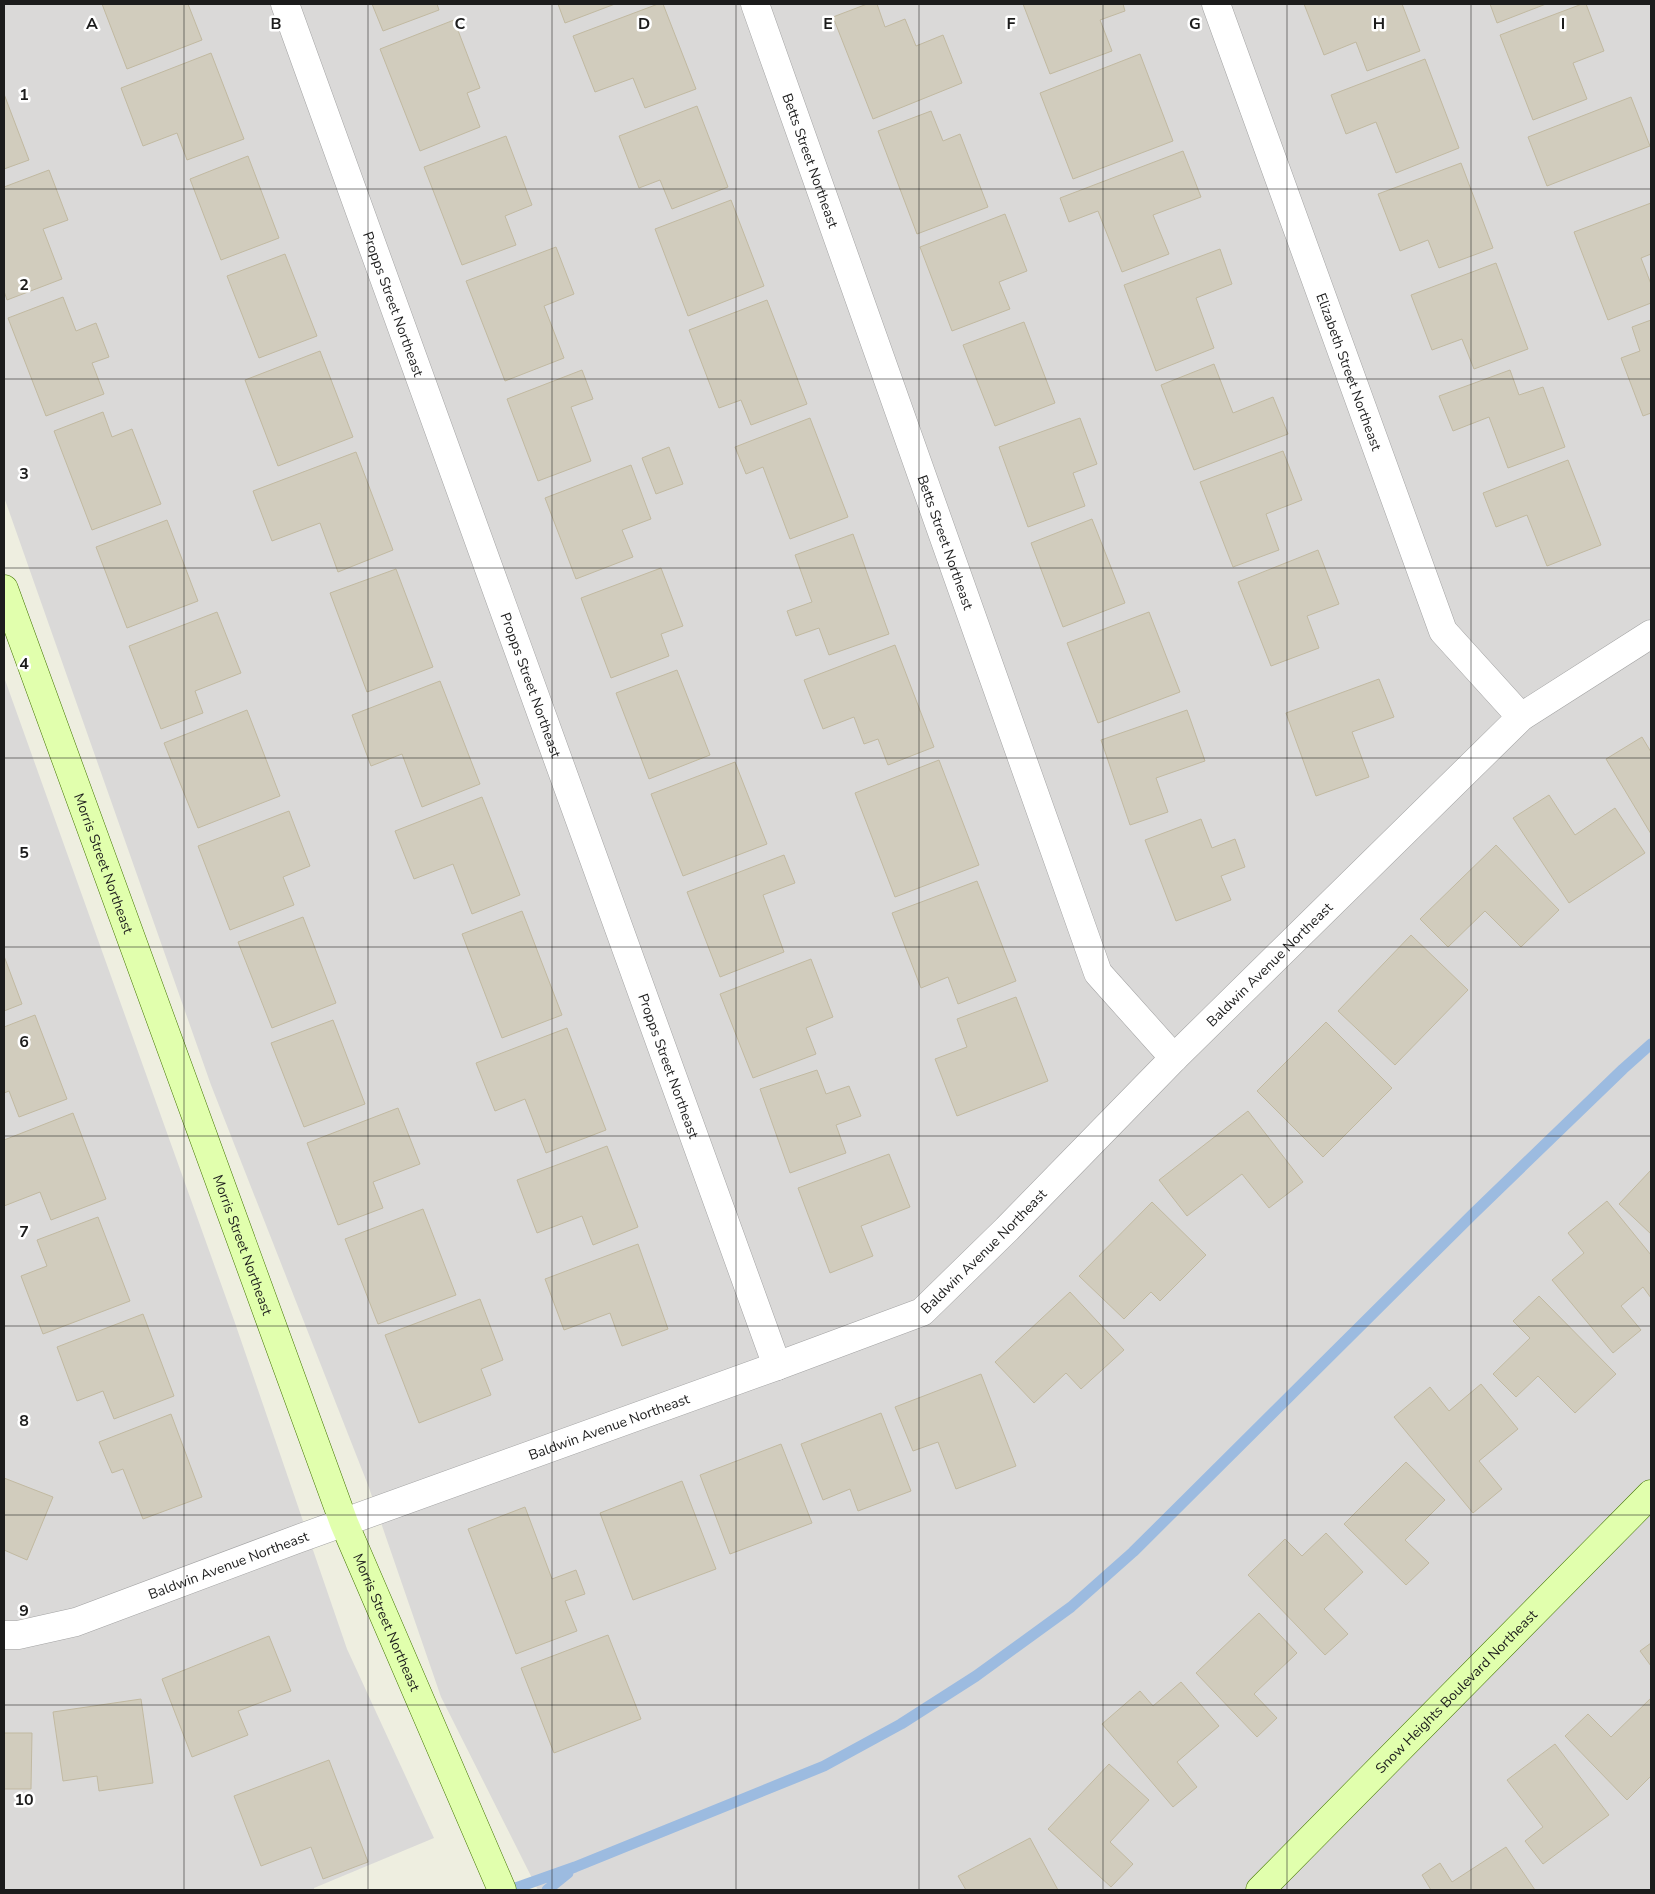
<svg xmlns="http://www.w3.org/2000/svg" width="1655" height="1894" font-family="'Nunito Sans',sans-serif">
<rect width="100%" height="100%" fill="#eeeee0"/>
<path fill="#dad9d8" d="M4 4H1651V1890H538L441 1697 368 1485 211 1085 4 497Z
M4 677 235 1323 347 1649 434 1838 314 1888V1890H4Z"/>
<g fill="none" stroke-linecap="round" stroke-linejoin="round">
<path stroke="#9cbbe0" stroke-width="11" d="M510 1890 575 1867 824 1766 901 1724 976 1676 1071 1607 1133 1552 1473 1214 1623 1069 1651 1044
M547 1890 568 1873"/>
</g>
<path fill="#d1ccbd" stroke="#c1b9a1" d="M102 4H188L202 40 127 69Z
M372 4H437L439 10 383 31Z
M558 4H615L565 23Z
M658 4H663L696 89 645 108 633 78 595 92 573 36Z
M867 4H877L885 27 905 19 916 46 943 35 962 83 873 119 833 17Z
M1023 4H1123L1125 11 1100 20 1112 51 1050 74Z
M1304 4H1402L1420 51 1367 71 1356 42 1324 55Z
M1490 4H1546L1497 23Z
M1582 4H1586L1604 51 1573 63 1587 99 1533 120 1500 35Z
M454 20 480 88 467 93 480 127 420 151 380 49Z
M211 53 244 139 187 160 177 133 143 146 121 88Z
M1140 54 1173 141 1073 179 1040 93Z
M1425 59 1459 148 1396 173 1376 122 1346 134 1331 95Z
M4 94 29 160 4 169Z
M1631 97 1650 146 1547 186 1528 137Z
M697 106 728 187 672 209 660 180 639 188 619 136Z
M931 111 943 141 960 134 988 207 917 234 878 131Z
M506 136 532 205 505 216 516 245 462 265 424 167Z
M1183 151 1201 197 1153 215 1169 254 1122 272 1098 211 1069 222 1060 198Z
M248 156 279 238 221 260 190 179Z
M1461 163 1493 248 1439 268 1428 240 1400 251 1378 194Z
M49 170 68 220 43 229 62 279 7 300 4 291V187Z
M731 200 764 286 688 316 655 229Z
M1651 203V254L1641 258 1651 284V303L1608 320 1574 232Z
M1005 214 1027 271 999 282 1010 309 952 331 920 247Z
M556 247 574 294 544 306 564 358 505 381 466 281Z
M1220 249 1232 284 1196 298 1214 348 1156 371 1124 285Z
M285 254 317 336 259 358 227 276Z
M1496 263 1528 349 1474 369 1462 339 1432 350 1411 295Z
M63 297 76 331 96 323 109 357 92 363 104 394 46 416 8 318Z
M767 300 807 404 751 425 741 400 719 408 689 330Z
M1651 320V413L1643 416 1621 358 1640 351 1632 327Z
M1024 322 1055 403 995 426 963 345Z
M320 351 353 437 278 466 245 380Z
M1214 364 1233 413 1273 397 1288 434 1194 470 1161 385Z
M582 370 593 399 571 407 591 461 538 481 507 399Z
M1510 370 1519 395 1543 387 1565 447 1508 468 1489 417 1453 431 1439 396Z
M103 412 112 437 132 429 161 504 92 530 54 431Z
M810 418 848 517 790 539 763 467 746 474 735 447Z
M1080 418 1097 464 1073 473 1085 506 1028 527 999 447Z
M669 447 683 484 656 494 642 458Z
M1283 451 1302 500 1266 514 1279 550 1233 567 1200 482Z
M356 452 393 550 338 572 320 523 272 541 253 491Z
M1568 460 1601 545 1547 566 1527 515 1496 527 1483 493Z
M631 465 651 519 622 530 633 557 576 579 545 498Z
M1092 519 1125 603 1063 627 1031 543Z
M167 520 198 601 127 628 96 547Z
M853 534 889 634 829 655 819 628 796 636 787 611 812 602 795 555Z
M1318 550 1339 604 1307 616 1319 648 1271 666 1238 582Z
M661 568 683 626 661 634 669 656 611 678 581 598Z
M396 569 433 667 367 692 330 593Z
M217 612 241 673 195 691 203 713 161 729 129 646Z
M1149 612 1180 692 1098 723 1067 643Z
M895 645 934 747 888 765 878 739 864 744 854 717 823 729 804 680Z
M677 670 710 755 649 779 616 693Z
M1379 679 1394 717 1352 732 1369 777 1316 796 1286 713Z
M440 681 480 784 422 807 402 754 371 766 352 715Z
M247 710 280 796 198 828 164 743Z
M1187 710 1205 761 1156 778 1168 812 1130 825 1101 740Z
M1642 737 1651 752V834L1606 759Z
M939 760 979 865 895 897 855 793Z
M735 762 767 844 683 876 651 794Z
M1549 795 1575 835 1615 808 1645 853 1569 903 1513 818Z
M482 797 520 895 472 914 453 864 414 879 395 831Z
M289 811 310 866 283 877 294 905 230 930 198 846Z
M1201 819 1212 848 1235 839 1245 867 1221 876 1231 900 1176 921 1145 840Z
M1496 845 1559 910 1521 947 1485 911 1448 947 1420 919Z
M784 855 795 883 763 895 784 952 720 977 687 892Z
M977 881 1016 981 958 1004 948 977 921 988 892 913Z
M522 911 562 1015 502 1038 462 934Z
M303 917 336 1003 272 1028 238 942Z
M1411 935 1468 990 1395 1065 1338 1011Z
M4 956 22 1004 4 1011Z
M811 959 833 1017 806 1028 816 1054 753 1078 720 994Z
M1016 997 1048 1081 957 1116 935 1059 967 1047 957 1019Z
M35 1015 67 1099 19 1117 9 1091 4 1093V1027Z
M333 1020 365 1104 304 1127 271 1043Z
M1326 1022 1392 1088 1323 1157 1257 1091Z
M567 1028 606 1130 546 1153 525 1099 495 1111 476 1063Z
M817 1070 826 1094 849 1086 861 1116 836 1125 846 1153 790 1173 760 1089Z
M398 1108 420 1164 373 1182 383 1208 338 1225 307 1143Z
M1248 1111 1303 1182 1269 1208 1242 1174 1187 1216 1159 1180Z
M73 1113 106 1199 51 1220 40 1192 4 1206V1140Z
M607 1146 638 1227 593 1245 582 1216 537 1233 517 1180Z
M889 1154 910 1207 861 1226 873 1256 830 1273 798 1188Z
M1651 1170V1234L1619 1204Z
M1607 1201 1651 1255V1298L1643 1287 1621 1306 1641 1330 1613 1353 1552 1280 1584 1253 1568 1233Z
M1152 1202 1206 1255 1160 1301 1151 1292 1124 1319 1079 1276Z
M423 1209 456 1295 378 1324 345 1239Z
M98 1217 130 1301 43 1334 21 1276 47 1266 37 1240Z
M638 1244 668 1329 622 1346 610 1313 564 1330 545 1279Z
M1070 1292 1124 1350 1081 1389 1066 1373 1034 1403 995 1362Z
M1539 1296 1616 1374 1575 1413 1538 1376 1516 1397 1493 1374 1530 1338 1513 1321Z
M480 1299 503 1360 481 1369 491 1395 419 1423 385 1335Z
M143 1314 174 1396 114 1419 103 1391 77 1401 57 1347Z
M981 1374 1016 1466 956 1489 938 1442 913 1451 895 1407Z
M1481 1384 1518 1429 1479 1461 1502 1489 1473 1513 1394 1417 1430 1387 1449 1411Z
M881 1413 911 1491 858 1511 850 1489 823 1500 801 1444Z
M171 1414 202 1497 143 1519 123 1469 112 1473 99 1442Z
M781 1444 812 1523 730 1554 700 1475Z
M1406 1462 1445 1500 1405 1540 1429 1563 1406 1585 1344 1524Z
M4 1478 53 1497 27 1560 4 1550Z
M682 1481 716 1569 633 1600 600 1513Z
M525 1507 552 1579 576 1570 585 1594 565 1601 577 1631 516 1654 468 1529Z
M1326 1533 1363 1572 1324 1609 1348 1634 1325 1655 1248 1575 1285 1539 1302 1556Z
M1259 1613 1297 1653 1254 1694 1277 1718 1257 1737 1196 1673Z
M608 1635 641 1719 554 1753 521 1668Z
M269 1636 291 1691 238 1711 248 1735 192 1757 162 1679Z
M1651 1643V1666L1640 1651Z
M1181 1682 1219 1726 1177 1762 1197 1787 1173 1807 1102 1724 1140 1691 1153 1706Z
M1651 1698V1776L1627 1800 1565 1736 1588 1714 1611 1737Z
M141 1699 153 1783 99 1791 97 1776 63 1781 53 1712Z
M4 1733H32L31 1789H4Z
M1555 1744 1609 1815 1543 1864 1525 1841 1543 1827 1507 1780Z
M329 1760 368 1862 323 1879 311 1847 261 1866 234 1796Z
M1109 1764 1149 1800 1110 1842 1133 1864 1111 1887 1048 1829Z
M1030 1838 1058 1890H966L958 1876Z
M1506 1847 1535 1890H1431L1422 1875 1440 1863 1452 1882Z"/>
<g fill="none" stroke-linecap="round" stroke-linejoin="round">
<defs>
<g id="street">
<path id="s1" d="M285 4 777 1366"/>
<path id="s2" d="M755 4 1098 973 1174 1058"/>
<path id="s3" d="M1216 4 1443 631 1521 717"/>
<path id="s4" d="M4 1635H18L76 1622 295 1540 777 1366 922 1312 1007 1229 1174 1058 1521 717 1651 634"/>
</g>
<g id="secondary">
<path id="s5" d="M4 589 344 1523 502 1890"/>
<path id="s6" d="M1260 1890 1651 1494"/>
</g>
</defs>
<use href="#street" stroke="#a3a3a3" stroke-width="29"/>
<use href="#secondary" stroke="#437500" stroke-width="29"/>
<use href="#street" stroke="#fff" stroke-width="28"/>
<use href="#secondary" stroke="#e1ffad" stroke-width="28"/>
</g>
<path fill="none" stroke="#1c1c1c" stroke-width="1" stroke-opacity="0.55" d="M184 4V1890M368 4V1890M552 4V1890M736 4V1890M919 4V1890M1103 4V1890M1287 4V1890M1471 4V1890M4 189H1651M4 379H1651M4 568H1651M4 758H1651M4 947H1651M4 1136H1651M4 1326H1651M4 1515H1651M4 1705H1651"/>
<g text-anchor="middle" stroke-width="5" stroke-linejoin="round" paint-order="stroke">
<g font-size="14" fill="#1c1c1c" stroke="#fff">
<text dy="5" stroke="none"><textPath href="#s2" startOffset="166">Betts Street Northeast</textPath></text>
<text dy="5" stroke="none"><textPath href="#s1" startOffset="319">Propps Street Northeast</textPath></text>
<text dy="5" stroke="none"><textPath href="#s3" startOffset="391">Elizabeth Street Northeast</textPath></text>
<text dy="5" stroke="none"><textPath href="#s2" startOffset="571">Betts Street Northeast</textPath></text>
<text dy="5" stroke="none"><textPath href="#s1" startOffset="724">Propps Street Northeast</textPath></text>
<text dy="5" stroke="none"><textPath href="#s5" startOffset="292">Morris Street Northeast</textPath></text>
<text dy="5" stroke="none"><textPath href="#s4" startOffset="1466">Baldwin Avenue Northeast</textPath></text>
<text dy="5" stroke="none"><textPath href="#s1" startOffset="1129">Propps Street Northeast</textPath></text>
<text dy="5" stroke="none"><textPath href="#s5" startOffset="698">Morris Street Northeast</textPath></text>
<text dy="5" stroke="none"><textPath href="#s4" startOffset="1061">Baldwin Avenue Northeast</textPath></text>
<text dy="5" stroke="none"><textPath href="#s4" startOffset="641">Baldwin Avenue Northeast</textPath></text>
<text dy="5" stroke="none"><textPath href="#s4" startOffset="236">Baldwin Avenue Northeast</textPath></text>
<text dy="5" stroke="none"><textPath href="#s5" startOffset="1102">Morris Street Northeast</textPath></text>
<text dy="5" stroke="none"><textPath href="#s6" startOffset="279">Snow Heights Boulevard Northeast</textPath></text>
</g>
</g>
<g font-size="16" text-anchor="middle" font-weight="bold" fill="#1c1c1c" stroke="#fff" stroke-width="5" stroke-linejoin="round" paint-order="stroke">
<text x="92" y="29">A</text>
<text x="276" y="29">B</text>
<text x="460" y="29">C</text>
<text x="644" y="29">D</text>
<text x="828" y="29">E</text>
<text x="1011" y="29">F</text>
<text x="1195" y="29">G</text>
<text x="1379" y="29">H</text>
<text x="1563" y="29">I</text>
<text x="24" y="100">1</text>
<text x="24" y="290">2</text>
<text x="24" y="479">3</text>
<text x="24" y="669">4</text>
<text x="24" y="858">5</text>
<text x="24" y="1047">6</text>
<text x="24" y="1237">7</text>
<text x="24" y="1426">8</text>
<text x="24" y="1616">9</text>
<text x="24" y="1805">10</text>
</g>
<rect width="1655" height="1894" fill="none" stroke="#1c1c1c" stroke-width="10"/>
</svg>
